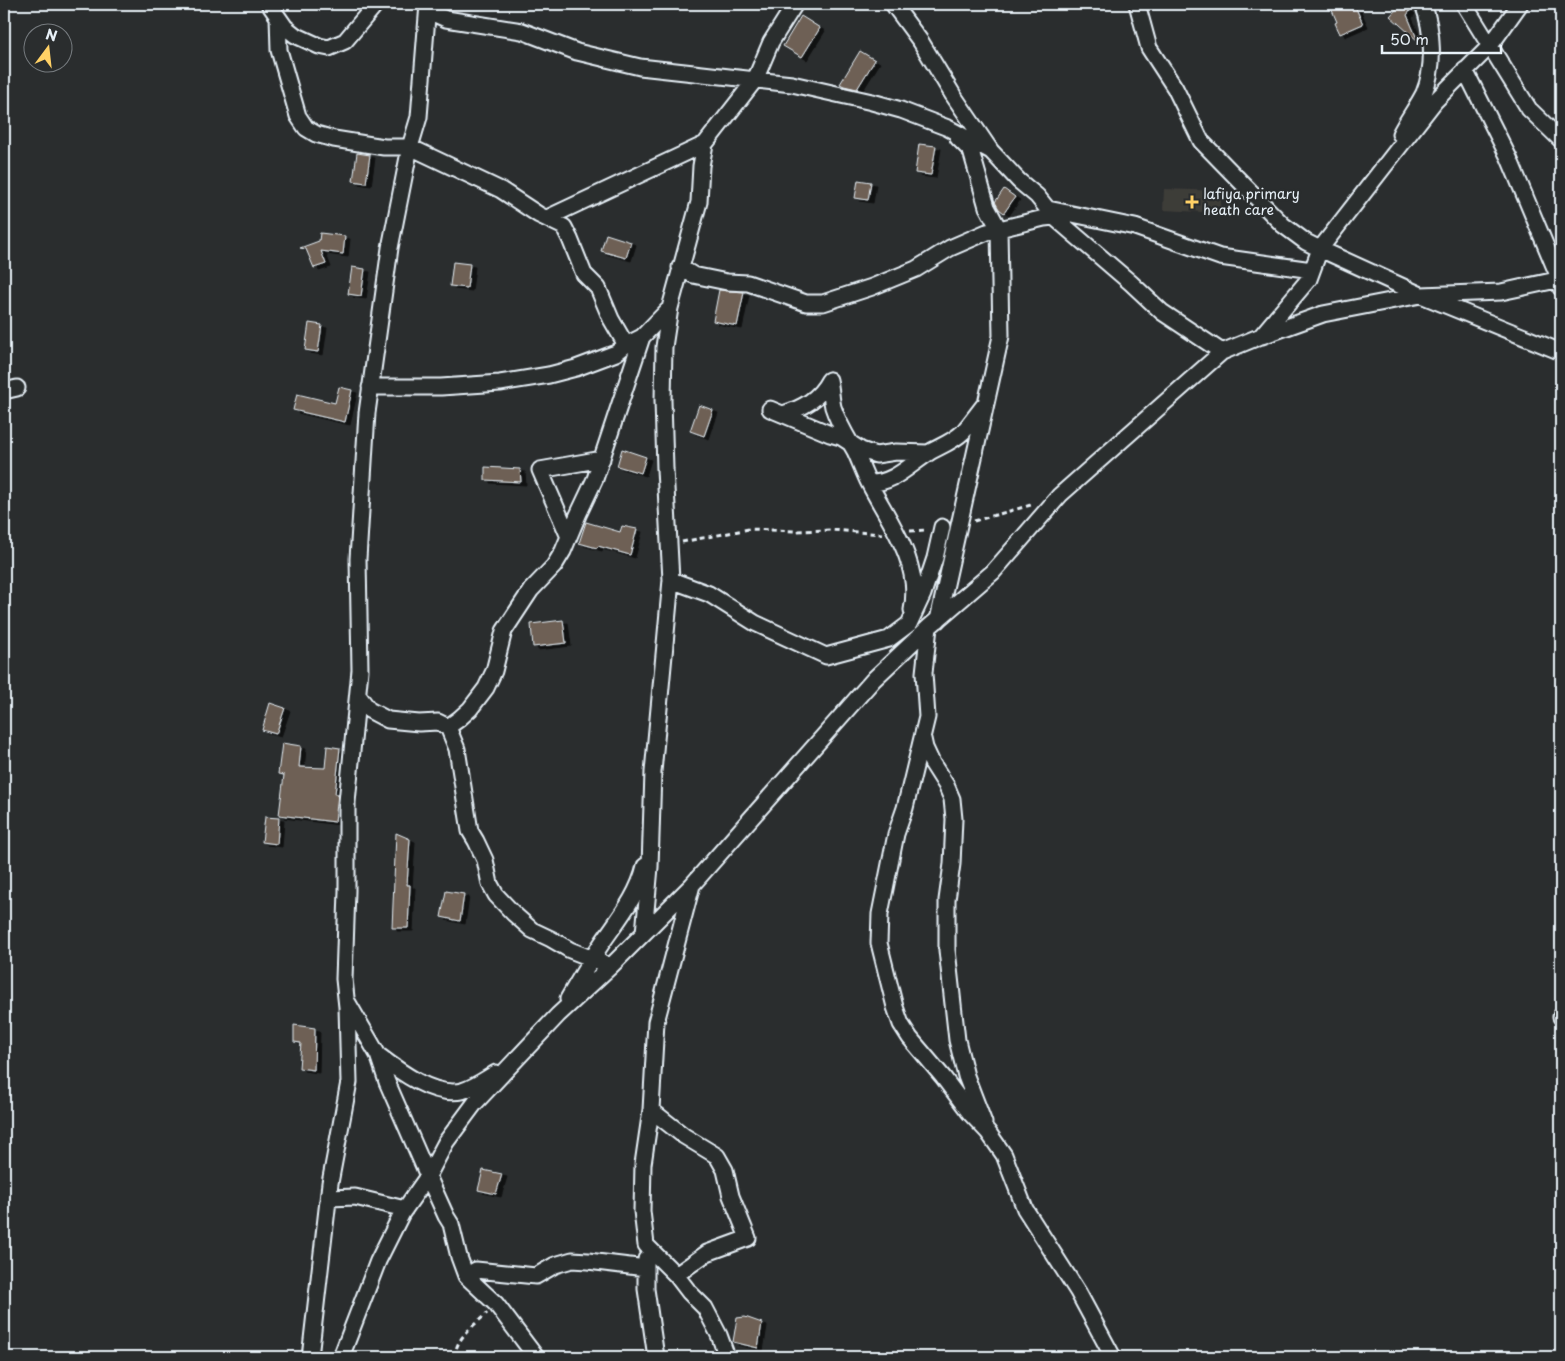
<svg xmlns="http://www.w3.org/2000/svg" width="1565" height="1361" font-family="'Playpen Sans',sans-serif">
<defs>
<filter id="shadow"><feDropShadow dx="5" dy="3" stdDeviation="0" flood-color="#0009"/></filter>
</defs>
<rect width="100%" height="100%" fill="#2a2d2e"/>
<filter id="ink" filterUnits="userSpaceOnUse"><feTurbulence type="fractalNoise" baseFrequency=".02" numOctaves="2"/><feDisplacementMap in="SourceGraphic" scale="10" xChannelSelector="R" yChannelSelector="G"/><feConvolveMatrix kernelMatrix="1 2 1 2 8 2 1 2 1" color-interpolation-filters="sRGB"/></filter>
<g filter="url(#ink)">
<path fill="#3e3c39" d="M1164 189 1221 191V213L1163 210Z"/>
<path fill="#6e6054" stroke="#e8f1f8" filter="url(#shadow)" d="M1341 4H1354L1363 24 1340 34 1335 23 1337 22 1331 8Z
M1401 4 1410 11 1407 15 1418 41 1390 16Z
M801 16 820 28 802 57 783 46Z
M860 51 875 60 857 89 844 86 840 84Z
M919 144 936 146 931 175 915 173Z
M357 153 370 155 366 183 353 181Z
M858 180 871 182 868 200 855 198Z
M1004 189 1015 197 1004 213 999 209 995 202Z
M320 233 345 236 343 254 321 251 326 264 314 268 306 249 300 248 319 241Z
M606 234 631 242 626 258 601 251Z
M453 262 470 264 467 288 450 286Z
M352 267 365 269 361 296 348 294Z
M719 290 744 292 737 326 713 321Z
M309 323 322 325 318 352 305 350Z
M339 387 352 390 345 422 293 410 297 394 335 403Z
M699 405 713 410 704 436 690 431Z
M622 449 646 457 641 473 617 466Z
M485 467 520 469 521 482 485 480Z
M586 522 620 532 622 526 637 529 630 555 598 546 597 548 579 543Z
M563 620 566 643 533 647 531 624Z
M270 703 285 708 276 734 262 730Z
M282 743 301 746 299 767 325 768 327 746 340 748 335 794H338L335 822 279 815 284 775 278 774Z
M265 817 279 818 277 844 262 842Z
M396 833 410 839 407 885H410L408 928H392Z
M446 891 464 894 460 921 441 917Z
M294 1025 315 1028 314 1070 299 1068 301 1043 294 1042Z
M483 1170 502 1174 496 1194 478 1190Z
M745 1317 762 1323 758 1348 733 1342 737 1318Z"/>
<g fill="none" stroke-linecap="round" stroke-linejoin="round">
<defs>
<path id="minor" d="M269 4 285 27 295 35 319 46 329 48 345 41 376 4
M893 4 921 42 953 95 991 151 1019 181 1037 196 1054 217 1131 283 1162 312 1222 352
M1137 4 1149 48 1175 88 1201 141 1283 225 1306 242 1320 249 1421 295 1561 352
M1464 4 1529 109 1561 140
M428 11 446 19 522 31 577 52 640 67 792 84 872 102 901 110 948 128 991 151
M278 17 279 50 298 116 306 128 316 134 334 139 384 147H410L501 190 539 215 564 227 570 239 584 274 598 288 611 319 626 345
M1465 70 1509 158 1560 280 1561 288
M1400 134C1407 120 1417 107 1424 93 1435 67 1433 30 1423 4
M1048 209 1135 227 1220 257 1312 270
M547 218 705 144
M680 267 693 275 727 282 748 283 806 303H823L872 287 916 269 950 248 987 232 1044 218 1054 217
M1262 336 1323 314 1421 295 1501 292 1561 279
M829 380C831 389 831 398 833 407 838 423 847 437 855 451 860 462 864 473 869 483 889 522 922 563 912 610
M370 387H441L500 383 549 375 576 368 616 353 626 345 642 337 670 308
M4 391 17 388
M770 409 830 434 841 437 861 450 876 455 896 452 928 453
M783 414C803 408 819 399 829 380
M869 483C894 484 910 464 930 452 941 446 954 441 963 432 970 424 977 414 984 405
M569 537 540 470 602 459
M671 580 709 594 755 623 826 656 889 639 909 624 923 594 935 558 942 527
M938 620 1001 336 999 229 987 207 971 151 958 138
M929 627 924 673 927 717 905 808 896 834 880 914 879 943 895 1007 901 1024 910 1038 943 1077 970 1113 988 1132 1004 1155 1025 1209 1078 1292 1113 1357
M358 695 369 710 388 720 419 723 438 722 448 727 457 749 470 831 476 841 485 860 490 884 496 895 514 914 532 930 551 939 570 950 611 966
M448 727 459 719 470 709 486 688 494 671 504 631 531 590 554 566 563 551 578 515 595 479 642 337
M923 739 925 748 932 763 946 785 952 799 954 819 952 864 947 900V950L957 1040 966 1076 984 1123
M692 885 656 1022 651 1110 643 1164 642 1211 646 1245 676 1275 689 1292 705 1308 719 1335 727 1357
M644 933 650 867 653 772 671 580 665 469 663 400 664 347 670 308 699 202 701 166 705 144 755 80 771 42 795 4
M568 999C579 980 590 961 602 943 619 918 638 896 645 866
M348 1003 378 1055 387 1082 428 1176 446 1216 451 1224 459 1257 466 1276 496 1304 536 1357
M1561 1016V1017
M378 1055C399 1071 433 1097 462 1091 473 1088 486 1079 496 1073
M651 1110 684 1136 717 1156 725 1170 731 1196 748 1238 707 1253 676 1275
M329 1198 355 1197 405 1209
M646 1259V1289L656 1357
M466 1276 476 1270 536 1276 555 1265 572 1260 588 1261 646 1268
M310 1357 330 1183 349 1082 347 1007 344 979 347 891V802L360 670 358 559 367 413 390 248 410 147 419 117 428 4
M341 1357 378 1261 402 1213 428 1176 446 1142 475 1103 558 1015 611 966 692 885 874 679 929 627 993 572 1060 495 1222 352 1261 336 1309 279 1320 249 1435 101 1490 46 1520 4"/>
</defs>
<use href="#minor" stroke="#e8f1f8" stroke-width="19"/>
<path stroke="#e8f1f8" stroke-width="3" stroke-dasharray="5 4" stroke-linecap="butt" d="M974 521 1031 505
M910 531 926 530
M682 542 749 529 796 531 832 530 882 534
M455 1357C455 1338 474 1326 487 1313"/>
<use href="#minor" stroke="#2a2d2e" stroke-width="15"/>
</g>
</g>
<path fill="#ffd166" stroke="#2a2d2e" stroke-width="2" d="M1189.5 194.5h5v5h5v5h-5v5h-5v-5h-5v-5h5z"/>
<g text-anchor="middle" stroke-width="4.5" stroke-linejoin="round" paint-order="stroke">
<g font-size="14" fill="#e8f1f8" stroke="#2a2d2e" text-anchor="start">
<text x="1203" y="199">lafiya primary<tspan x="1203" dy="16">heath care</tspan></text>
</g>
</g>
<rect width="1565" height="1361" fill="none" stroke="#2a2d2e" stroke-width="20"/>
<rect x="10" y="10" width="1545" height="1341" fill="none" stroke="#e8f1f8" stroke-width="2" filter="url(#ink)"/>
<g transform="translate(48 48) rotate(15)"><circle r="24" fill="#2a2d2e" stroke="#767b7f"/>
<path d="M0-4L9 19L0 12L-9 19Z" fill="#ffd166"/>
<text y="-8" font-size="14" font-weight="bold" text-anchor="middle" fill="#e8f1f8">N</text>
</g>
<path d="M1382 45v8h119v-8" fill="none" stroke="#e8f1f8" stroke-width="2.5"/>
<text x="1390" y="45" font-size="15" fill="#e8f1f8" stroke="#2a2d2e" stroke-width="4" paint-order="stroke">50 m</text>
</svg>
